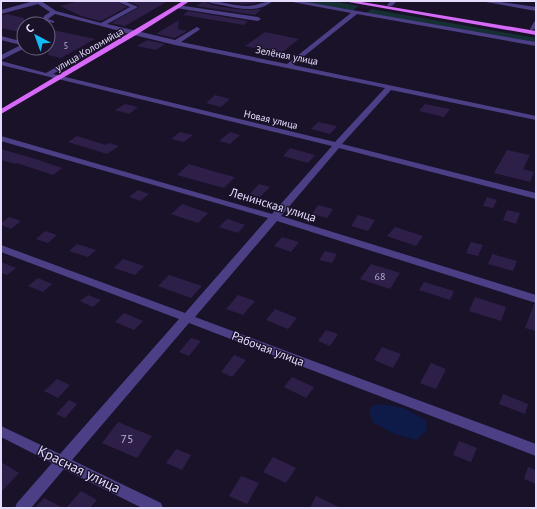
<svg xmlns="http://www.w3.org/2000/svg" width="537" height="509" font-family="'PT Sans',sans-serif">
<rect width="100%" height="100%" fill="#191229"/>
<path fill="#153033" d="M290 1H332L359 6 353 10Z
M371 9 536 38V42L366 13Z"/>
<path fill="#0e1a47" d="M383 404 404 408 426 420 427 430 416 440 395 434 372 422 369 409 374 405Z"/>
<path fill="#2e1f49" d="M79 1H115L127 7 101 21 81 16 60 6Z
M128 1H168L125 26 111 23 139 7V6Z
M204 1 212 5 235 9 249 10 261 9 255 15 196 6Z
M222 1H247L258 3 243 4Z
M188 11 248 21 244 25 183 15Z
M7 14 24 18V33L1 28V16Z
M179 20 178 29 187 31 180 35 175 38 156 34Z
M48 29 95 39 61 58 48 55 49 39Z
M265 32 299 39 280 54 245 46Z
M147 40 165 44 156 50 137 46Z
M215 95 230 99 221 107 206 103Z
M125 104 138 107 129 114 115 110Z
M425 104 450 109 444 117 419 111Z
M318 122 337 126 330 134 311 129Z
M180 132 193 135 184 142 171 139Z
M230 132 240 135 230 144 219 141Z
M77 136 106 145 109 143 119 146 107 154 68 142Z
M290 148 315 155 308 163 283 156Z
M1 149 39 160 62 168 53 175 17 163 15 164 1 160Z
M507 150 530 155 523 169 534 172 530 182 494 173Z
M189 164 219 173 235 177 224 188 177 175Z
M259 184 270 187 260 197 250 194Z
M138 190 149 194 140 201 129 197Z
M487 197 497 200 493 208 483 206Z
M182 204 208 213 198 223 171 214Z
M318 205 333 209 327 218 312 214Z
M507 210 520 213 516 224 503 220Z
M358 215 375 220 368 231 351 226Z
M9 217 21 221 11 229 1 225V223Z
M227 219H228L245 225 238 233 219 227Z
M395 227 423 236 416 246 387 236Z
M45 231 57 235 48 243 36 239Z
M282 237 299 242 291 252 274 246Z
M471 242 483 245 478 256 466 253Z
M77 244 96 250 88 257 69 251Z
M325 251 337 254 332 263 319 260Z
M492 254 517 261 513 271 488 264Z
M123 259 144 266 135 275 114 268Z
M1 262 16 268 7 275 1 273Z
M371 264 400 273 390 289 360 279Z
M169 275 202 286 191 298 158 286Z
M38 278 52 284 43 292 28 286Z
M424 282 454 291 450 300 419 290Z
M88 295 101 300 93 307 80 301Z
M238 295 255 301 243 315 226 309Z
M475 297 506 307 501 321 469 311Z
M534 304H536V331L525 328Z
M275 309 297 318 288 329 266 320Z
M124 313 143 321 134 330 115 322Z
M326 330 338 334 330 346 318 341Z
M191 338 201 341 189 356 179 352Z
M382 347 401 354 393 368 374 360Z
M234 355 246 360 232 377 221 372Z
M431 363 446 369 436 389 420 383Z
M292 377 314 387 306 398 284 387Z
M57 379 70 385 58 398 44 391Z
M503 394 528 404 525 414 499 404Z
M69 400 77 404 65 418 56 414Z
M118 422 152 436 137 458 102 443Z
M459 441 477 448 471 462 453 455Z
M176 449 191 455 182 470 166 463Z
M273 457 296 468 286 483 263 472Z
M1 462 19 473 1 492Z
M528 467 536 470V484L524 479Z
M241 476 259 483 247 504 229 496Z
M81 491 97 500 90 508H66Z
M316 496 341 508H310Z
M44 498 63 508H35Z"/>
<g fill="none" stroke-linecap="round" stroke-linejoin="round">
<path fill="#4d3f86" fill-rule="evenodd" d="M34 1H41L56 11 101 23 130 7 116 1H124L138 7 107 24 175 40 197 27 200 29 199 30 181 42 287 64 351 13 287 1H300L536 42V46L357 14 293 65 536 116V120L391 90 342 144 536 193V199L339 148 281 216 536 295V303L277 221 195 317 536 444V456L189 323 72 460 161 503 163 508H142L64 469 31 508H15L17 503 52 463 1 437V426L60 454 179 319 1 252V245L185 313 268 218 1 141V136L272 214 332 146 1 65V61L46 73 120 31 55 14 48 19 54 21V23L43 21 44 16 50 12 38 4 1 14V10ZM126 33 175 45 385 88 335 142 53 74Z
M207 1C221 1 234 6 248 6 257 6 264 1 273 1 259 13 239 9 222 5 217 4 211 4 207 1Z
M391 1H397L392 6H388L387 5Z
M480 1H494L536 7V11Z
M178 5 258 17 261 19 258 21 176 8 175 7Z
M536 21V29L531 30 530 29 534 22Z
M1 36 24 42 25 48 1 60V55L21 45 1 40Z"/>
<path fill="#d769f8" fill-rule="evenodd" d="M183 1H190L136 35 1 114V109Z
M343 1H356L536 31V35Z"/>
</g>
<g text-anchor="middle" stroke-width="3" stroke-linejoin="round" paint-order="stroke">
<g font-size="9" fill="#b7add0">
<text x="66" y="49">5</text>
</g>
<g font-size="10" fill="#e5dcfd" stroke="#191229">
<text transform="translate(89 49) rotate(-30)" y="4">улица Коломийца</text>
<text transform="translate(287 55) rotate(11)" y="4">Зелёная улица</text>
<text transform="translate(271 119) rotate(13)" y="4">Новая улица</text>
</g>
<g font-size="10" fill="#b7add0">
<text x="380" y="280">68</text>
</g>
<g font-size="12" fill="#e5dcfd" stroke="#191229">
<text transform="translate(273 205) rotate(17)" y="4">Ленинская улица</text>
<text transform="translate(268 349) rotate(21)" y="4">Рабочая улица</text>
</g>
<g font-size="12" fill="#b7add0">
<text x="127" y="443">75</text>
</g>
<g font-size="14" fill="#e5dcfd" stroke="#191229">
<text transform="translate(79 469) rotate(26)" y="5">Красная улица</text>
</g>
</g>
<rect width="537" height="509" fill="none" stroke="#e5dcfd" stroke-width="4"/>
<g transform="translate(36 36) rotate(319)"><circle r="19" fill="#191229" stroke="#6b637e"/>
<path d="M0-3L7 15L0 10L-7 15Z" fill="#12bbf4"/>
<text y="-6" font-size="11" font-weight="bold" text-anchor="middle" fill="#e5dcfd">С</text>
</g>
</svg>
